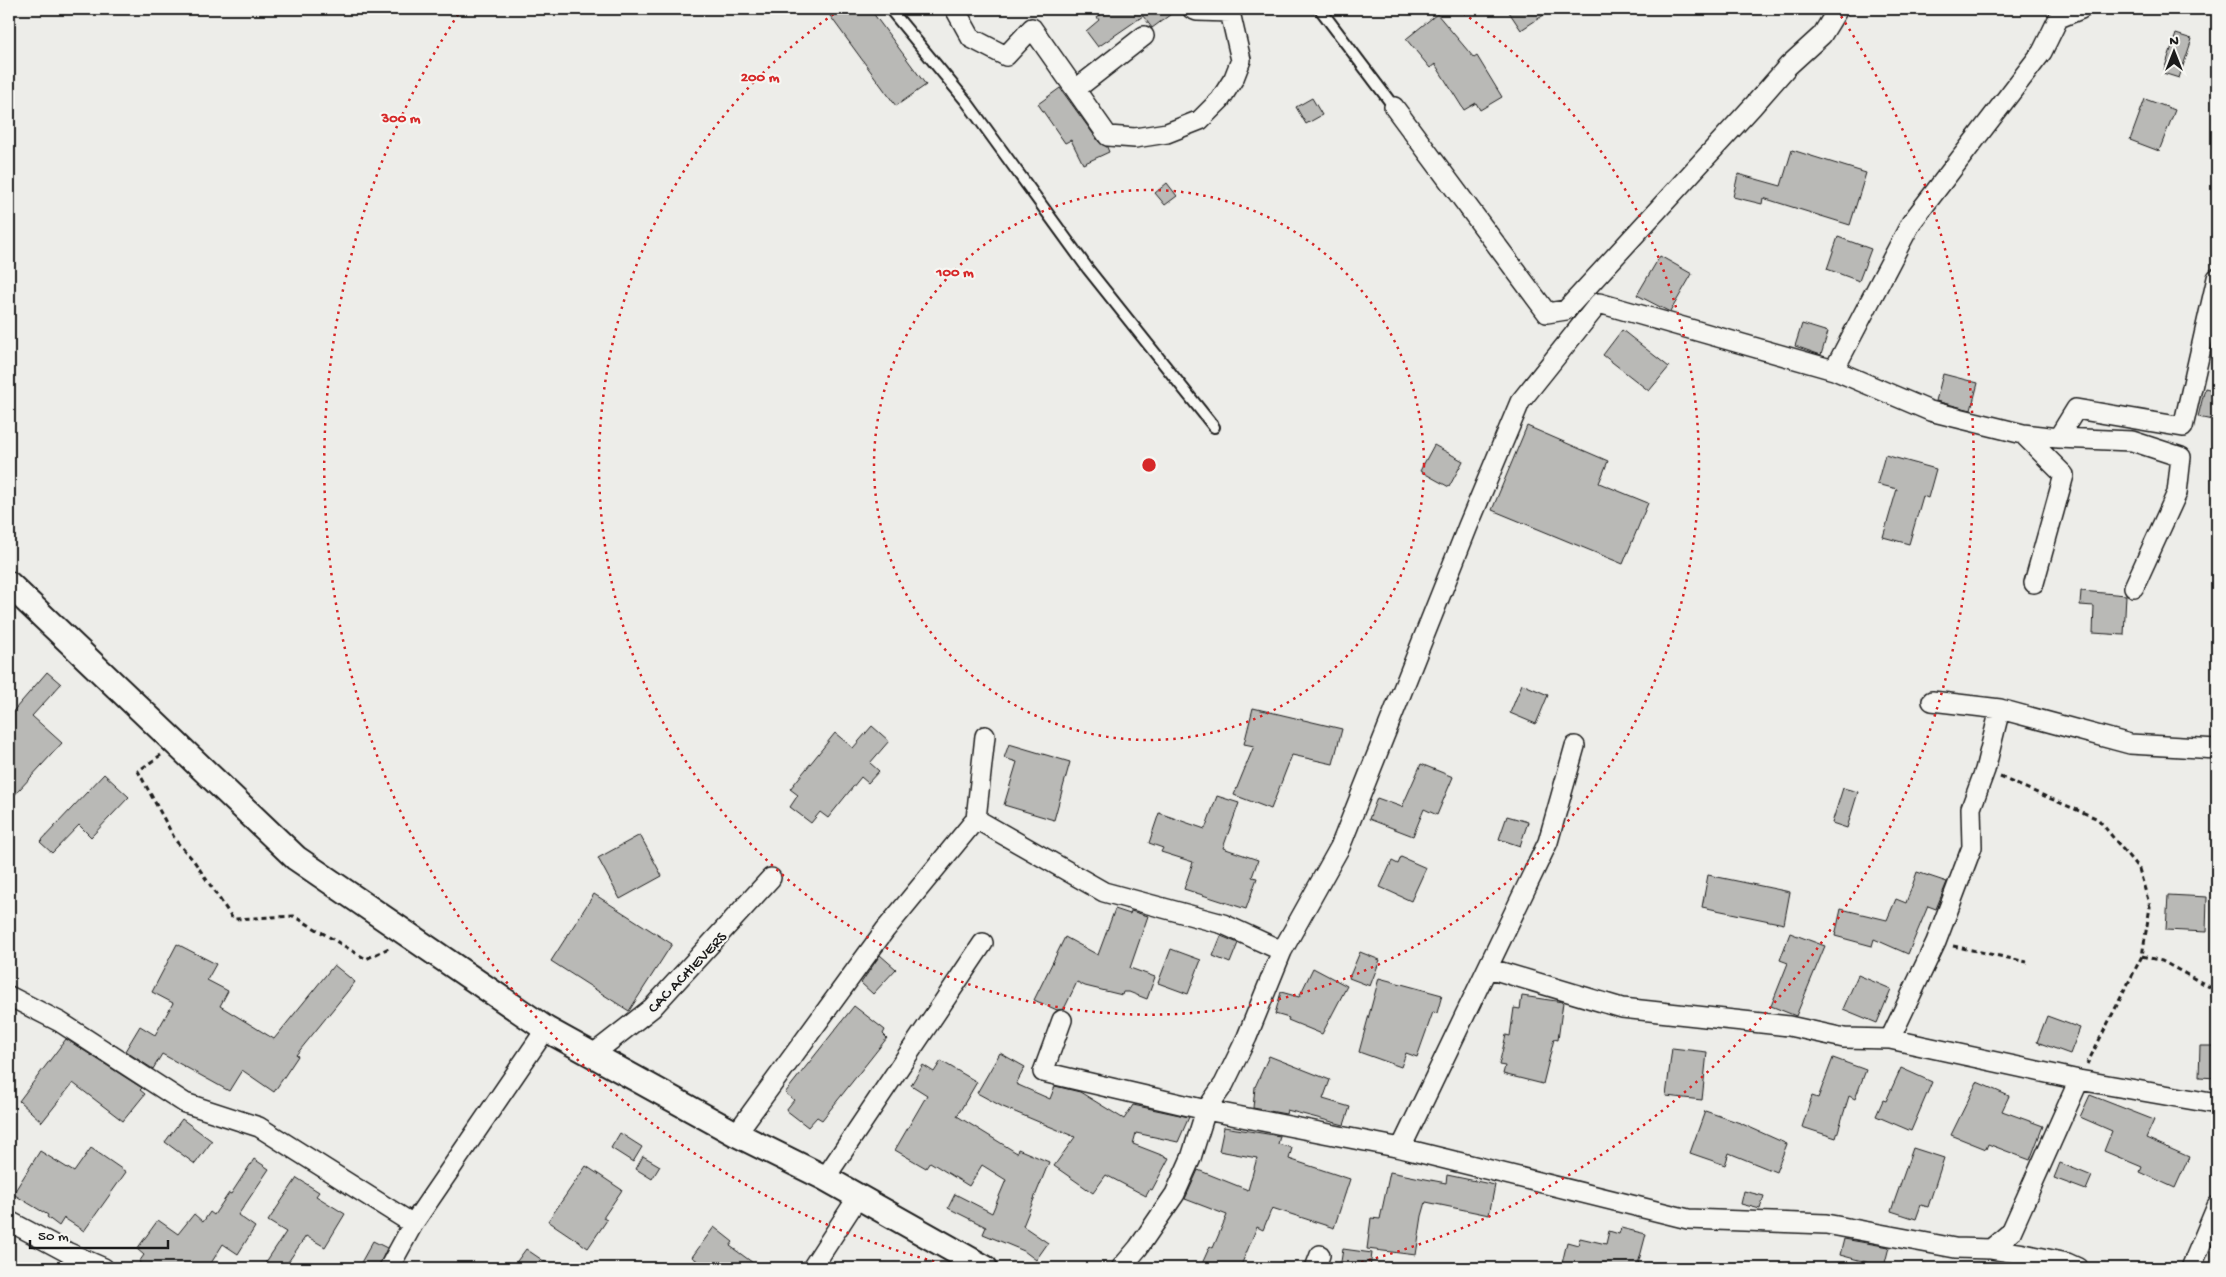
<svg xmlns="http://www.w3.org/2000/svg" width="2226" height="1277" font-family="'Gochi Hand',sans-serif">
<rect width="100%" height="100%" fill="#edede9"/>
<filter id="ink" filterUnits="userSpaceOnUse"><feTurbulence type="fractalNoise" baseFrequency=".02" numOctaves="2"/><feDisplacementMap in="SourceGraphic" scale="10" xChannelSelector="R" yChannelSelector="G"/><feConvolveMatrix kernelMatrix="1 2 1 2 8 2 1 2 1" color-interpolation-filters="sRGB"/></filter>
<g filter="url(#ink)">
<path fill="#b9b9b6" stroke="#1c1c1c" d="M825 9H870L926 85 896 106Z
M1109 9H1178L1152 28 1143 16 1098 47 1086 31 1099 20 1097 17Z
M1507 9H1553L1521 30Z
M1437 14 1474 58 1477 56 1502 97 1480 110 1476 103 1464 110 1435 64 1430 68 1406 39Z
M2176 34 2192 39 2179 78 2163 73Z
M1060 88 1099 142 1107 147 1109 152 1083 164 1071 140 1065 143 1038 104Z
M1312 98 1322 115 1306 124 1296 107Z
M2145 99 2175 110 2159 151 2130 140Z
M1792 150 1866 173 1850 225 1763 198 1762 204 1733 197 1738 174 1781 186Z
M1167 183 1177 196 1165 205 1155 193Z
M1838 237 1871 249 1859 281 1827 269Z
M1660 256 1692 274 1670 312 1637 295Z
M1802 324 1828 332 1821 355 1795 346Z
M1622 330 1669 367 1649 391 1603 355Z
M1943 374 1978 383 1971 410 1936 401Z
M2205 388 2217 391V421L2198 417Z
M1527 426 1608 461 1599 483 1648 503 1623 564 1492 510Z
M1434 445 1463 461 1449 487 1420 471Z
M1885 455 1936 469 1928 498 1923 496 1909 544 1883 537 1897 489 1877 484Z
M2081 591 2126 595 2124 635 2093 633 2094 606 2080 605Z
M47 672 61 684 32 716 62 743 9 801V716Z
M1522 684 1548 695 1536 724 1510 713Z
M1253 708 1342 729 1333 764 1292 755 1271 809 1234 795 1254 746 1244 744Z
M872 726 889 741 870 763 879 771 868 783 861 777 828 818 820 812 811 823 790 807 798 795 790 789 835 733 853 748Z
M1009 744 1070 762 1054 820 1004 805 1017 762 1004 758Z
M1421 764 1453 777 1437 815 1424 809 1413 836 1369 819 1377 798 1402 807Z
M104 774 129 797 91 837 79 825 52 853 40 842Z
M1843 788 1858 792 1847 828 1832 823Z
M1217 796 1239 803 1223 848 1258 860 1252 877 1257 878 1246 909 1184 889 1193 862 1161 852 1163 848 1149 843 1159 813 1205 829Z
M1507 816 1528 822 1520 846 1499 839Z
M640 835 662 876 620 899 598 858Z
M1401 857 1426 868 1411 901 1380 887 1392 861 1398 864Z
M1917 872 1947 882 1936 909 1928 906 1908 954 1874 939 1872 946 1835 936 1841 909 1887 920 1896 899 1906 903Z
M1708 875 1790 892 1784 924 1702 907Z
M594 894 672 944 629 1011 551 961Z
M2168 895 2207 897 2206 932 2166 930Z
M1115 909 1130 914 1131 911 1148 916 1130 968 1155 977 1147 999 1129 992H1123L1122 995 1085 986 1077 982 1064 1009 1057 1010 1034 1000 1065 937 1098 955Z
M1790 933 1825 946 1796 1016 1771 1006 1788 963 1780 960Z
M1221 936 1238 943 1230 963 1213 956Z
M177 944 216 964 207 980 228 991 220 1006 274 1039 334 965 355 982 296 1055 298 1056 274 1092 242 1070 229 1091 162 1054 153 1069 125 1051 140 1026 155 1035 173 1003 152 992Z
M1171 949 1201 960 1188 994 1158 983Z
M1360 952 1380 960 1370 986 1349 978Z
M880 955 896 969 873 994 861 983Z
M1313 968 1347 986 1322 1034 1288 1020 1289 1018 1275 1014 1281 992 1299 997Z
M1858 975 1891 989 1877 1023 1843 1009Z
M1379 978 1442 995 1437 1013 1433 1012 1417 1057 1406 1053 1401 1067 1359 1052Z
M1522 996 1563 1002 1558 1040 1554 1039 1543 1084 1503 1074 1505 1066 1499 1065 1506 1035 1510 1036 1514 1008 1520 1009Z
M854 1006 885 1030 883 1034 887 1038 822 1120 817 1117 808 1127 786 1110 794 1100 785 1093Z
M2047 1016 2080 1028 2070 1054 2037 1042Z
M66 1039 142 1088 140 1090 145 1094 123 1121 73 1083 42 1122 19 1101Z
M2200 1046H2217V1078L2199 1077Z
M1672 1048 1707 1052 1702 1100 1666 1096Z
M1000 1053 1025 1067 1016 1084 1050 1099 1055 1086 1080 1092 1124 1119 1133 1105 1189 1117 1178 1142 1136 1133 1133 1144 1169 1158 1152 1190 1150 1189 1146 1196 1106 1175 1093 1193 1054 1166 1075 1137 1003 1107 977 1093Z
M1269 1056 1330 1080 1323 1099 1350 1107 1344 1125 1287 1110 1286 1114 1253 1108 1255 1087Z
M1833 1058 1866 1070 1855 1099 1849 1096 1836 1138 1802 1127 1812 1096 1818 1098Z
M941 1061 977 1082 957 1116 1017 1153 1018 1149 1049 1162 1023 1226 1048 1243 1036 1260 1024 1251 983 1234 986 1227 948 1208 955 1194 992 1213 1006 1180 982 1165 969 1186 930 1162 926 1168 895 1150 927 1095 911 1085 923 1065 934 1072Z
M1901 1068 1932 1082 1911 1131 1876 1116 1883 1100 1886 1101Z
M1977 1082 2009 1096 2002 1111 2043 1126 2030 1160 1988 1144 1986 1149 1951 1135Z
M2090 1095 2154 1120 2146 1138 2189 1157 2175 1188 2140 1172 2142 1167 2104 1151 2112 1131 2080 1117Z
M1705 1111 1740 1123 1787 1144 1776 1172 1729 1153 1725 1165 1690 1153Z
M182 1119 212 1141 195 1164 165 1142Z
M1224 1127 1280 1136 1278 1144 1292 1148 1289 1159 1350 1179 1334 1228 1272 1208 1263 1230 1257 1227 1240 1268H1200L1210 1246 1213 1248 1227 1215 1185 1199 1198 1170 1248 1190 1257 1158 1219 1151Z
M620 1133 642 1147 633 1162 611 1148Z
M91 1148 126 1172 84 1231 64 1218 59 1226 47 1217 48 1215 13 1194 40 1151 74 1172Z
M1913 1148 1944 1158 1928 1207 1921 1205 1916 1219 1891 1211Z
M643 1156 660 1166 652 1179 636 1169Z
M254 1159 269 1169 238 1215 255 1227 238 1254 223 1244 208 1268H147L139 1262 144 1255 137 1249 158 1220 178 1234 194 1214 203 1222 210 1212 214 1215 229 1193 231 1194Z
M2060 1163 2092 1176 2086 1190 2054 1178Z
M586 1166 622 1190 603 1218 607 1220 588 1248 548 1221Z
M1390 1172 1446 1183 1447 1175 1495 1185 1489 1215 1426 1202 1422 1216 1416 1255 1367 1249 1371 1218 1380 1219Z
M297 1178 319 1192 316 1196 345 1214 325 1247 306 1236 284 1268H262L286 1232 268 1221Z
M1744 1191 1764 1196 1760 1209 1741 1204Z
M714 1227 733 1242 730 1246 760 1268H708L692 1257Z
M1621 1228 1646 1234 1637 1268H1561L1567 1242 1578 1245 1580 1238 1606 1244 1609 1231 1619 1234Z
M1844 1239 1889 1247 1884 1267 1840 1255Z
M373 1241 387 1248 378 1268H358Z
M526 1249 554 1268H512Z
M1343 1249 1372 1253 1370 1268H1340Z"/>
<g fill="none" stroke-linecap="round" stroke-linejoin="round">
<defs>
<path id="service" d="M890 9 966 101 1088 269 1214 427
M1320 9 1394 107"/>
<path id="minor" d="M955 9 971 38 1006 56 1032 28 1108 136 1135 138 1167 133 1200 120 1220 100 1234 78 1241 60 1230 12 1197 11 1192 9
M2059 18 2081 9
M1076 89 1144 36
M1394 107 1547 313 1566 310 1753 106 1788 66 1822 35 1838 9
M1834 370 1911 223 2042 52 2063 9
M2023 434 2064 475 2034 583
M2058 438 2132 441 2181 457 2177 493 2134 587
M1932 701 2000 709 2130 744 2217 749
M976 819 1104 892 1223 924 1282 951
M1488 968 1622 1008 1789 1026 1844 1038 1890 1039 2079 1080 2217 1104
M9 996 60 1022 185 1103 259 1127 413 1224
M1062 1020 1043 1072 1206 1110 1401 1148 1688 1219 1826 1224 1955 1248 1991 1249 2024 1254 2067 1263 2078 1268
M1890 1039 1936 942 1972 847 1971 808 1985 770 2000 709
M592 1055 652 1008 771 878
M736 1134 885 930 976 819 985 736
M1401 1148 1548 842 1575 746
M825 1178 983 943
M9 1221 67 1252 104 1268
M1991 1249 2011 1232 2079 1080
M389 1268 413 1224 546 1029
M812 1268 858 1197
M1121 1268 1138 1248 1175 1194 1191 1158 1206 1110 1224 1084 1247 1037 1282 951 1340 847 1468 526 1520 402 1599 303 1834 370 1930 411 2023 434 2058 438 2076 409 2183 427 2217 278
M1315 1268 1320 1255
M2191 1268 2217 1206"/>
<path id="tertiary" d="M9 584 296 858 546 1029 736 1134 825 1178 985 1268"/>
</defs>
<use href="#service" stroke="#1c1c1c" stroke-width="14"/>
<use href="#minor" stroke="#1c1c1c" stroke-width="22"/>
<use href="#tertiary" stroke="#1c1c1c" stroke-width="28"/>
<path stroke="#1c1c1c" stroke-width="3" stroke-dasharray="5 4" stroke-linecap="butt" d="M161 755 138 771 176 841 194 861 233 919 294 916 366 959 391 947
M2000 777 2098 819 2139 869 2150 907 2142 956 2087 1064
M1953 946 2027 962
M2142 956 2162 961 2217 991"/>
<use href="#service" stroke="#f6f6f2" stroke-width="10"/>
<use href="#minor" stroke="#f6f6f2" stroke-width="19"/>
<use href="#tertiary" stroke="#f6f6f2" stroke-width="24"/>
</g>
</g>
<g fill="none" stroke="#d62828" stroke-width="2.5" stroke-dasharray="2.5 5">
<circle cx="1149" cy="465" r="275"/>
<path d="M1457 9A550 550 0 1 1 841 9"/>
<path d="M956 1267A825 825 0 0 1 461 10M1837 10A825 825 0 0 1 1342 1267"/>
</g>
<g text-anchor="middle" stroke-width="4.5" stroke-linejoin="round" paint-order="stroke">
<g font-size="16" fill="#1c1c1c" stroke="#f6f6f2">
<text transform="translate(686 971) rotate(-46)" y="6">CAC ACHIEVERS</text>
</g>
</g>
<circle cx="1149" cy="465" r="8" fill="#d62828" stroke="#f6f6f2" stroke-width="2.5"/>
<g font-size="15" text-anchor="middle" font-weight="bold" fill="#d62828" stroke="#f6f6f2" stroke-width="4.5" stroke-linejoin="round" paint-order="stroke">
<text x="760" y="81">200 m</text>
<text x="401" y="122">300 m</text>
<text x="955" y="276">100 m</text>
</g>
<rect width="2226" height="1277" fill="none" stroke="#f6f6f2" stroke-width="30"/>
<rect x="15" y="15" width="2196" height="1247" fill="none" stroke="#1c1c1c" stroke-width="2" filter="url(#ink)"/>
<g transform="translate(2174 52)" stroke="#f6f6f2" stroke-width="4" paint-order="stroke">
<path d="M0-4L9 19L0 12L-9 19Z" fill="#1c1c1c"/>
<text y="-8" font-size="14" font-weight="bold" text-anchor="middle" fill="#1c1c1c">N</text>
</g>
<path d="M30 1240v8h138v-8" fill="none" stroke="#1c1c1c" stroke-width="2.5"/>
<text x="38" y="1240" font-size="15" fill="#1c1c1c" stroke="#f6f6f2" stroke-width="4" paint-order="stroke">50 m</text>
</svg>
